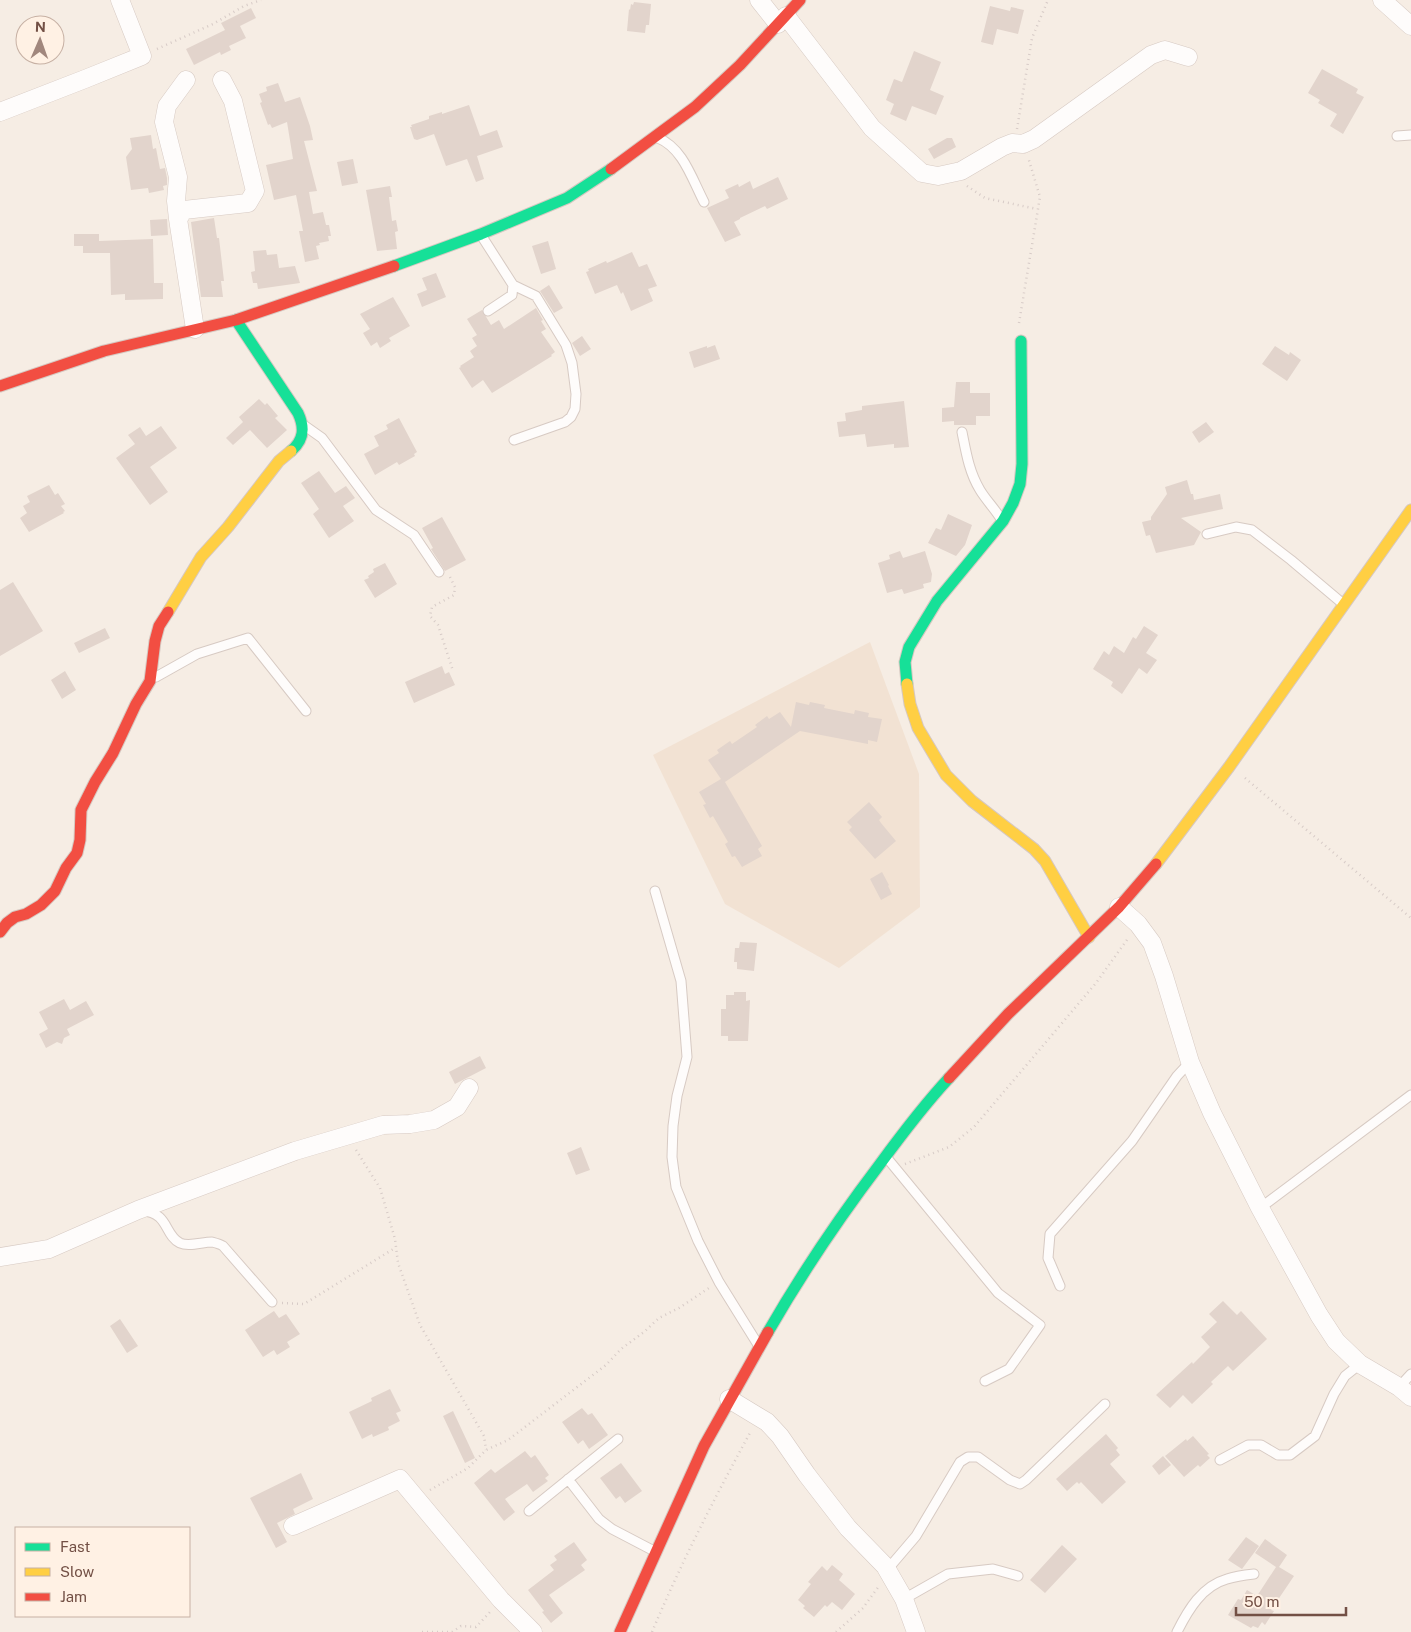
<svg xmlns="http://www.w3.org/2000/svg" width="1411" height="1632" font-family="'Public Sans',sans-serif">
<rect width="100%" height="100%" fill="#f6ede4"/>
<path fill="#f2e2d3" d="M870 642 919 774 920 907 839 968 725 904 653 755Z"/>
<path fill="#e2d4cc" d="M634 2 651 4 649 25H646L645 33 627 31 629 9 630 10 631 4 633 5Z
M990 6 1010 11 1011 7 1024 10 1018 34 997 29 993 45 981 42Z
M251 8 256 18 240 26 246 38 229 46 231 50 221 55 220 52 194 65 186 49 225 30 221 23Z
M914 51 941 62 930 90 944 96 936 115 912 106 906 121 890 114 894 104 886 100 894 79 902 82Z
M1322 69 1358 89 1356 93 1364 97 1343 134 1330 126 1337 114 1318 103 1320 100 1308 93Z
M278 83 285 102 300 97 310 126 313 140 304 141 317 191 309 192 313 214 323 212 326 225H329L331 236H328L329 241 319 243 320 245 316 246 319 259 305 262 299 231H303L296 195 274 200 266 165 293 159 287 122 272 128 270 124 268 125 260 103 262 102 259 94 267 91 266 87Z
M469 105 480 136 497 130 503 147 477 156 484 179 476 182 467 159 446 166 434 134 417 140 414 139 410 127H412L411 125 429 119V116L442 112V114Z
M151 135 153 149 156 148 160 169 165 168 167 178V185L163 186 164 190 149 193 148 188 131 190 126 157 132 149 130 138Z
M947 138H952L956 147 934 159 928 149Z
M353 159 358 183 342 186 337 162Z
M778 177 788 199 767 209 765 206 740 218V219L734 222 741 235 725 242 707 208 729 198 725 190 738 184 739 187 750 181 753 189Z
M390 186 392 197H389L392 221 396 220 398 231 395 232 397 249 377 251 366 190Z
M214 218 217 238H219L224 281H221L223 297H201L191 222Z
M167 219 168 235 151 236 150 220Z
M74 234H99V241L153 239 154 283H163V299L125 300V294L111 295 110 253H83V246H74Z
M548 241 556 269 541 274 532 246Z
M266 250 267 255 277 254 279 268 295 266 300 283 258 289 257 283H253L251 272 255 271 253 251Z
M632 252 639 267 647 264 657 286 648 289 653 301 631 311 623 292 621 294 617 285 595 294 586 272 589 271 588 269 606 261 607 263Z
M436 273 446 297 422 307 417 294 427 290 422 278Z
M549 285 563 308 554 313 540 291Z
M393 297 410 326 389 338 391 341 380 348 377 342 371 346 363 333 370 329 360 314Z
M536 308 543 320 541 321 546 329 541 332 555 352 551 355 552 356 492 393 483 380 472 388 459 368 461 367 460 366 474 357 470 351 477 346 472 338 477 335 467 319 482 310 491 325 499 320 504 329Z
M582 336 591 349 580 356 572 343Z
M715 345 720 359 694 368 689 352 707 346V348Z
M1275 346 1289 355 1290 352 1301 360 1287 381 1262 364Z
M956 382H970V393H990V416H976V425H954V421L942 422V408L954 407Z
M259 399 265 405 267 403 278 416 275 418 287 430 267 448 250 430 233 445 226 438 243 422 239 417Z
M904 401 909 447 894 448V444L867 447 865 434 839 437 837 422 846 421 845 413 862 410V406Z
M399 418 417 452 414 454 415 456 399 465 397 462 375 475 364 454 379 446 374 436 388 429 386 425Z
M1206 422 1214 432 1199 443 1192 432Z
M161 426 177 448 150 467 168 492 150 505 116 458 135 444 128 435 140 427 146 436Z
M319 471 335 493 346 486 355 498 343 506 354 521 329 538 313 514 319 509 301 483Z
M1187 480 1191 494H1193L1194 500 1220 494 1223 509 1181 518 1201 532 1194 545 1156 553 1150 535 1146 536 1142 522 1151 520V517L1167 494 1165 487Z
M49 485 55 495 58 493 65 504 61 506 65 511 63 512 64 513 29 532 20 518 27 513 23 506 30 502 27 496Z
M948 514 972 525 965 545 956 556 928 543 936 528 941 530Z
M442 517 466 560 445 571 431 549 433 548 422 528Z
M900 551 903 558 925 551 932 574 931 582 923 584 924 588 904 594 902 589 887 593 878 563 890 559 889 555Z
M385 563 397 584 375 598 364 580 369 578 368 576 374 572 373 569Z
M13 582 43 631 0 656V590Z
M1144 626 1158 635 1146 653 1157 660 1147 674 1139 668 1122 694 1111 686 1113 682 1093 669 1104 651 1109 655 1114 646 1124 653 1133 637 1136 639Z
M105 628 110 638 79 653 74 643Z
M442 666 445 674 449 672 455 685 414 703 405 682Z
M65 671 76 690 62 699 51 680Z
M796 702 809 705 810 702 825 705 824 708 854 714 855 710 869 713 868 717 882 719 877 742 868 740V744L800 731 725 782 762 846 758 849 762 856 742 867 735 856 732 857 725 844 728 842 713 816 710 818 703 805 706 804 699 792 721 779 708 760 719 753 717 750 730 741 732 744 757 727 755 725 767 716 769 719 780 712 791 727Z
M869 802 882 817 879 820 881 823 896 841 875 859 849 830 852 827 847 822Z
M882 872 889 885 888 886 892 894 881 900 870 879Z
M740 942 757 943 754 971 737 969V962H734L735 948H739Z
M734 992H746V1001L750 1000 748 1041H728V1036H721V1009H726V995H734Z
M64 999 70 1010 86 1001 94 1015 67 1029 70 1035 64 1038 62 1044 57 1042 46 1048 39 1034 48 1029 39 1012Z
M480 1056 486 1068 455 1084 449 1072Z
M581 1147 590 1170 576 1175 567 1153Z
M1223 1301 1237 1315 1241 1311 1267 1339 1233 1371 1228 1366 1211 1382 1213 1384 1192 1404 1183 1395 1170 1408 1156 1395 1192 1362 1193 1364 1210 1347 1201 1337 1217 1322 1209 1314Z
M274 1311 279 1318 286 1314 300 1334 287 1342 290 1347 277 1355 274 1350 263 1357 245 1330Z
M120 1319 138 1346 127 1353 110 1326Z
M390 1389 401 1411 396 1413 400 1421 388 1427 389 1430 373 1437 372 1434 362 1439 349 1412 372 1401 371 1398Z
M582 1408 588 1415 592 1413 608 1435 589 1449 583 1440 578 1444 562 1422Z
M453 1411 475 1458 465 1463 443 1416Z
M1106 1434 1118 1448 1116 1450 1120 1455 1110 1464 1126 1482 1102 1504 1081 1482 1079 1484 1077 1482 1067 1491 1056 1479Z
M1193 1436 1209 1454 1207 1455 1210 1458 1200 1467 1198 1465 1184 1477 1165 1456 1186 1439 1187 1441Z
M525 1451 531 1458 535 1455 549 1475 545 1478 548 1481 533 1492 527 1484 505 1499 515 1512 504 1521 474 1483 491 1469 495 1473Z
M1163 1456 1171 1465 1159 1475 1152 1466Z
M621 1463 642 1491 625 1503 620 1496 616 1499 600 1478Z
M301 1473 313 1499 293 1509 295 1514 277 1523 287 1542 276 1548 250 1498Z
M1246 1537 1259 1546 1242 1569 1228 1560Z
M1265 1539 1287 1555 1279 1567 1294 1576 1271 1610 1274 1611 1265 1625 1262 1622 1258 1628 1253 1626 1251 1628 1228 1615 1238 1599 1241 1600 1247 1590 1257 1596 1276 1567 1255 1553Z
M574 1542 587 1560 581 1565 585 1570 549 1595 563 1613 551 1623 542 1612 544 1611 528 1590 554 1570 550 1565 557 1560 554 1556Z
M1062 1545 1077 1559 1045 1593 1030 1580Z
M832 1565 843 1574 839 1580 855 1594 842 1610 832 1602 827 1607 825 1605 814 1617 803 1608 805 1606 798 1600 811 1584 808 1582 822 1566 827 1571Z"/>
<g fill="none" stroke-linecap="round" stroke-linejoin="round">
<defs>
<path id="lane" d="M1397 136 1411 135
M658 138C683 148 692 179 704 202
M481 235 513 285 512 295 488 311
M513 285 536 296 566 345 572 363 576 394 575 409 571 417 565 422 514 440
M305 426 322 438 376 510 414 535 439 572
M962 432C966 452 969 472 980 490 986 500 995 509 1001 519
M1207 534 1236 527 1252 530 1291 560 1342 603
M156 677 197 654 248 638 306 711
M655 891 681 981 687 1057 677 1096 673 1126 672 1157 676 1187 698 1241 719 1282 757 1343
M887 1158 998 1293 1040 1325 1009 1369 985 1381
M1260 1208 1411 1095
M143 1211C169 1213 164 1235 180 1243 189 1247 202 1242 212 1242 216 1243 220 1244 223 1246L272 1302
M1060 1286 1048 1258 1050 1234 1132 1141 1177 1076 1190 1062
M1399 1387 1411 1374
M1220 1460 1248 1445H1261L1278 1455H1290L1315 1436 1334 1394 1345 1376 1360 1364
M568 1479 599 1519 612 1529 656 1552
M529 1511 618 1439
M887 1570 916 1536 960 1462 968 1457H978L1010 1480 1020 1484 1026 1480 1105 1404
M904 1599 948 1574 993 1569 1018 1576
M1177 1632C1188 1610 1202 1586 1227 1579 1236 1576 1245 1575 1254 1574"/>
<path id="street" d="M759 0 778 24
M1382 0 1411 26
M786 16 872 128 922 173 938 176 961 171 1002 147 1012 143 1023 144 1034 139 1151 55 1165 50 1188 57
M0 112 85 79 142 56 120 0
M178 219 176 201 178 177 164 122 167 106 186 80
M195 329 178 219 184 210 248 203 255 191 233 101 222 80
M1119 907 1138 924 1152 943 1164 976 1190 1062 1212 1113 1260 1208 1319 1315 1336 1341 1360 1364 1399 1387 1411 1397
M0 1257 49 1249 138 1210 295 1151 383 1125 410 1124 434 1120 457 1107 469 1088
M729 1399 767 1422 780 1436 807 1475 848 1528 885 1566 904 1599 916 1632
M293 1526 400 1479 501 1600 533 1632"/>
<path id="fast" d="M394 266 481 234 567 198 611 169
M236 320 298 413C305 428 304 440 291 451
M907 684 905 662 909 647 937 601 1003 521 1013 503 1020 484 1022 464 1021 341
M768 1332C802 1273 839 1218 880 1164 902 1134 924 1105 949 1078"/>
<path id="slow" d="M168 612 201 557 228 527 279 461 291 451
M907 684 910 704 918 728 946 775 972 801 1034 849 1045 861 1089 937
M1156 864 1229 767 1411 510"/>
<path id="jam" d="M611 169 695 107 740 65 800 0
M0 386 104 351 236 320 394 266
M0 932 7 923 15 917 26 914 41 905 55 891 66 868 77 853 80 840 81 810 95 782 113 753 136 704 150 681 155 641 159 626 168 612
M949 1078 1008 1014 1119 907 1156 864
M620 1632 704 1446 768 1332"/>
</defs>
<use href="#lane" stroke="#d7cac3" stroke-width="11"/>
<use href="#street" stroke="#d7cac3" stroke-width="19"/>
<use href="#fast" stroke="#d6c8c1" stroke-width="13"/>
<use href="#slow" stroke="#d6c8c1" stroke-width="13"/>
<use href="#jam" stroke="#d6c8c1" stroke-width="13"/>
<path stroke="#d7cbc7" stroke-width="2.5" stroke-dasharray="1 4" stroke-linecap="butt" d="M157 49 213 24 244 6 261 0
M1017 129 1032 38 1048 0
M967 186 985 198 1037 209
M1019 323 1040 197 1028 157
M450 577 455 587 454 595 432 607 430 616 438 625 453 671
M1245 778 1411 918
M356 1150 380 1188 395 1239 398 1263 420 1325 484 1436 486 1450
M905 1164 949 1147 974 1127 1096 983 1129 937
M282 1303 304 1304 395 1248
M430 1490 468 1468 486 1450 508 1440 606 1365 621 1349 644 1332 659 1318 679 1308 709 1288
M422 1632H452L461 1626 476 1627 490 1612
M652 1632C681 1563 715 1497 751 1431
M836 1632 863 1608 879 1586"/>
<use href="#lane" stroke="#fefcfb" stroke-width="9"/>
<use href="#street" stroke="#fefcfb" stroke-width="18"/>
<use href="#fast" stroke="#16e098" stroke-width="11"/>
<use href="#slow" stroke="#ffcf43" stroke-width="11"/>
<use href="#jam" stroke="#f24e42" stroke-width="11"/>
</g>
<rect x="15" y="1527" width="175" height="90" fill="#fff1e4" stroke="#c7b1a4"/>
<rect x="25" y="1543" width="25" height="8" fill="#16e098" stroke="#c7b1a4"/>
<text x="60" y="1552" font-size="15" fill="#735045">Fast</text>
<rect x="25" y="1568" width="25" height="8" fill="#ffcf43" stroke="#c7b1a4"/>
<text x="60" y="1577" font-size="15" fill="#735045">Slow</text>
<rect x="25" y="1593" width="25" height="8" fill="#f24e42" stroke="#c7b1a4"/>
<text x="60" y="1602" font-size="15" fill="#735045">Jam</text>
<g transform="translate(40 40) rotate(2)"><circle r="24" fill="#fff1e4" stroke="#c7b1a4"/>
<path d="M0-4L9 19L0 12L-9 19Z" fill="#a1877d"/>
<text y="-8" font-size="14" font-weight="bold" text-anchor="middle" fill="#735045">N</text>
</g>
<path d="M1236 1607v8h110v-8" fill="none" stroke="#735045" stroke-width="2.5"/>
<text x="1244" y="1607" font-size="15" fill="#735045" stroke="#fff1e4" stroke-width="4" paint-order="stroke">50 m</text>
</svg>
